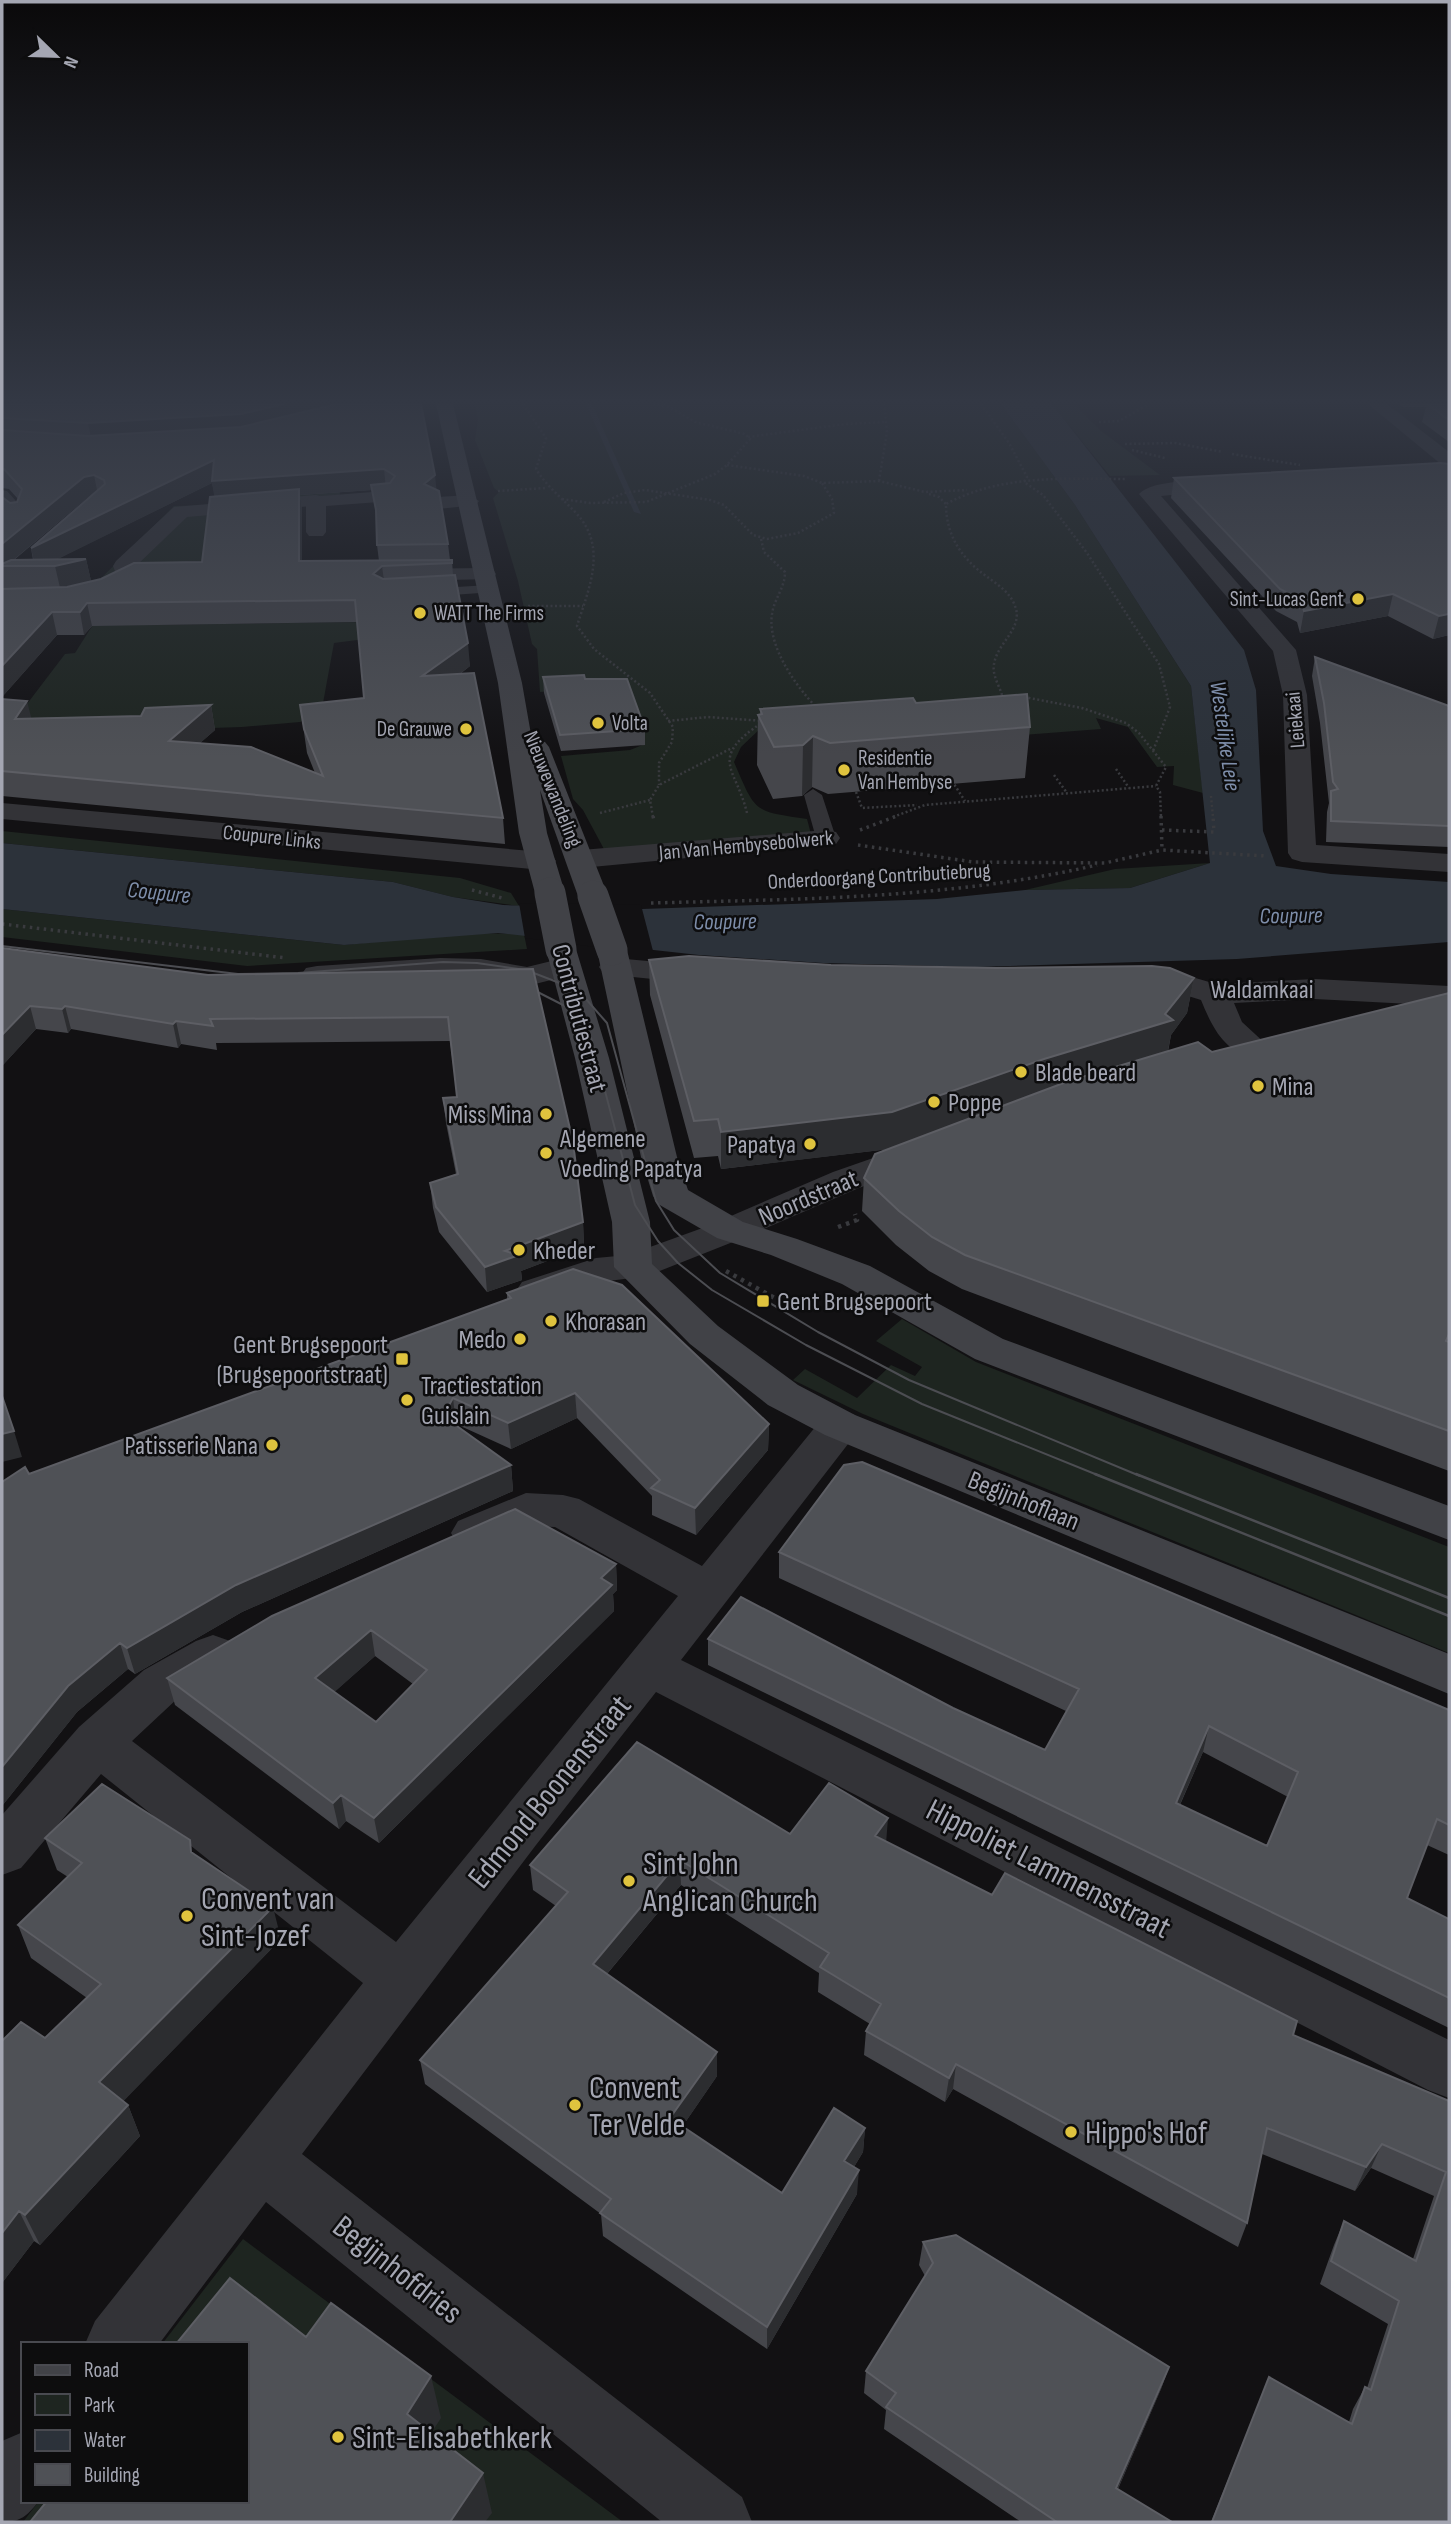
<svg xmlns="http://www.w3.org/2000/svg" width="1451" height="2524" font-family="'Sofia Sans Condensed',sans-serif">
<rect width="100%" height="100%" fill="#121113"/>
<path fill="#1e2520" d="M475 404H1001L1075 505 1191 686 1203 793 1173 785 1174 766 1157 767 1128 727 1096 718 1101 729 942 741 763 726 741 747 734 762C756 813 753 811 807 819L811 834 605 851 583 810 573 799 561 756 630 750 645 744 581 689 540 692 537 649 532 644 518 581 493 498 499 492 494 488 475 440 478 420Z
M1052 404H1074L1101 431 1160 475 1110 476Z
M338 461 340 498 215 505 226 573 149 625 369 622 365 639 334 643 321 714 300 722 242 727 34 734 14 721 65 654 75 653 94 623 2 601 86 593 174 506 215 505Z
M2 831 460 878 511 893 519 906 453 897 393 882 2 843Z
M1210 863 1130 888 1025 890 1115 869Z
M2 909 344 945 463 933 524 934 527 949 247 966 2 937Z
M902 1319 976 1362 1449 1547V1653L863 1414 793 1380 805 1369 857 1398 891 1365 915 1376 922 1367 876 1341Z
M243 2239 623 2522H23L39 2501H247V2344H162Z"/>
<path fill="#2c323a" d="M1001 404H1052L1244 650 1256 690 1263 831 1276 866 1331 874 1449 882V942L1237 959 975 967 823 963 699 955 498 933 344 945 2 909V843L393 882 453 897 503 905 642 909 937 899 1025 890 1130 888 1210 863 1191 686 1075 505Z"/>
<path fill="#121113" d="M519 903 641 905 653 951H627L525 938Z"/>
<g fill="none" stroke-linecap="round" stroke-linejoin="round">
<path fill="#2c323a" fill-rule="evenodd" d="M586 404H592L641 514 634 512Z"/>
<path stroke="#393a3e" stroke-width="2.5" stroke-dasharray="2 2.5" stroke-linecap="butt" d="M523 404 546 438 536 469C547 487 562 498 576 513 608 547 589 588 577 626L594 649 650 693 673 727 672 742 659 763V785
M653 404 665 406
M981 404 1009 443 1027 477 1024 482 1043 495 1087 553 1159 664 1170 707 1153 751
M1099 422 1119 421 1149 404
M748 437 845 424 887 422
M1125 444 1175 443 1223 452
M1132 450 1165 458
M1232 454 1300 465
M727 465 804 476 822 483 879 481 925 492 967 490
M879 481 887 432 884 404
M498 491 546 488
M929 494 939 497 946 504
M562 499 590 503 646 502 715 474 727 465 750 439 745 434 695 422 664 404
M604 502 624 493 645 490 710 500 724 505 753 535 767 539 798 533 834 513 832 499 822 483
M761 539 764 552 785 572C785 588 774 599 772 614 767 646 796 686 816 707
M528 606H583
M1002 695C999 685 992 675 994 664 997 643 1024 628 1015 606 1010 592 997 584 986 576 961 558 946 535 946 504 1002 474 1064 479 1125 479
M1024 697 1082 708 1126 723 1139 733 1166 767 1156 786 1160 792 1161 817
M990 698 1016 696
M668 721 708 717 764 721
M1116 769 1129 788
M1054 775 1067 793
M952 781 965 801
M856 792 862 808 917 805
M1211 796 1213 817
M600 813 650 800
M747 813C736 767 707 759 763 722
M653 817 650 800 659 785 732 748
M893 817 925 805 1156 786"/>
<path stroke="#393a3e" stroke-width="3.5" stroke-dasharray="2.5 4.5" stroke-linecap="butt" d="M653 816 654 821
M1161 816 1162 850
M860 830 897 816
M1162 830 1214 832 1213 816
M858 845 973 862 1105 863 1162 850 1266 856
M472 890 502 898
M651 903C801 899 950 899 1097 865
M2 924 286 958"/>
<path stroke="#393a3e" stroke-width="4.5" stroke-dasharray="3.5 5" stroke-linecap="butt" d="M838 1227 857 1220 855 1214
M726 1271 780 1301"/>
<path fill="#333337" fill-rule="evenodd" d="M2 490 7 491 25 511 21 520 16 521 9 517 11 512 2 502Z
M489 585 494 586 496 589 494 592 424 597 417 593 424 589Z
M813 789 822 795 836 838 833 842H819L816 838 804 795Z"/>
<path fill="#333337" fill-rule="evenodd" d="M316 495 323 497 326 501 323 505 187 517 135 567 139 578 136 583C94 610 50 610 2 609V595C43 596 81 599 117 576L113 566 116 561 174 507Z"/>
<path fill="#333337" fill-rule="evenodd" d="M1368 404H1387L1449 452V467L1442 465Z
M1225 479 1235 485 1232 489 1161 496 1296 650 1307 695 1316 845 1449 854V872L1302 862 1292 859 1288 853 1283 695 1273 651 1139 494C1152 479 1205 481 1225 479Z
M385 491 395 497 392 501 326 506V532L323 536H309L306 532V501L309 497Z
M469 495 479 501 476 505 438 509 428 503 438 497Z
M485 568 493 569 496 574 493 579 400 581 392 580 389 575 392 570 400 569Z
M2 803 542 852 552 855 556 861 552 867 542 870 2 819Z
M826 830 836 832 840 838 836 844 581 868 571 865 567 859 571 853 581 850Z
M440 958 481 959 527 967 564 958 575 960 580 967 575 974 527 986 481 977 440 976 317 984 306 982 301 975 306 968 317 966Z
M615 958 701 966 712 968 717 975 712 982 701 984 604 974 599 967 604 960Z
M1175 972 1216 984 1315 979 1449 986V1006L1315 999 1234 1003 1242 1022 1268 1046 1263 1053C1228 1062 1212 1027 1201 1000L1172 991H1142L1131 989 1126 982 1131 975Z
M916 1143 929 1146 934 1154 929 1162 859 1188 743 1238 730 1242 717 1238 711 1230 717 1222 833 1172Z
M840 1410 855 1415 861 1425 855 1435 681 1660 1449 2040V2098L1428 2090 656 1692 536 1845 302 2154 742 2497 752 2522H662L266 2202 159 2344H85L95 2321 363 1983 101 1774 21 1868 2 1875V1815L79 1727 144 1670 196 1641 213 1635 230 1641 237 1654 230 1667 178 1698 132 1741 396 1942 678 1596 555 1527 531 1526 474 1550 458 1545 451 1533 458 1521 526 1493 563 1495 579 1499 702 1566 825 1415Z
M23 2432V2501H39C27 2516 21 2522 2 2522V2441Z"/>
<path fill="#333337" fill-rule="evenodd" d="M730 1218 743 1222 749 1230 743 1238 647 1276 601 1282 536 1304 522 1300 516 1291 522 1282 596 1258 628 1255Z"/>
<path fill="#414247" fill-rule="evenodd" d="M436 404H453L522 683 532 740 545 742 549 747 608 896 603 902 593 905 583 902 578 896 540 790 547 833 565 893 560 899 550 902 540 899 535 893 519 833 498 683Z
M561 940 572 942 576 949 609 1058 650 1222 652 1264 718 1326 798 1385 855 1415 1449 1654V1694L825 1435 768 1405 690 1344 614 1267 612 1222 575 1058 546 949 550 942Z
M612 941 623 943 627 950 677 1157 688 1190 743 1222 797 1239 870 1266 1003 1339 1449 1506V1540L975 1359 842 1284 771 1255 717 1238 658 1204 653 1196 641 1157 597 950 601 943Z"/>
<path stroke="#4c4d52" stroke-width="2" d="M2 946 238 974 298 973 443 962 477 963 526 970 557 982 585 998 607 1023 656 1201 674 1230 720 1273 818 1332 909 1380 1140 1476
M520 983 565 1006 590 1034 635 1205 658 1241 678 1263 712 1290 806 1345 922 1404 1100 1476"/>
<path stroke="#4c4d52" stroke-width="2.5" d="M1095 1474 1449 1616
M1136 1474 1449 1598"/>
<path stroke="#414247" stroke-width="31" d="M550 893 561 949
M593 896 612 950"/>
</g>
<path fill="#45464b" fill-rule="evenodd" d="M2 404H421L436 490 448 544 450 560H452L453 575 470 666 460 674 503 818 505 844 2 796V699L31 718 141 716 211 705 215 730 200 743 315 773 307 753 300 705 364 698 357 622 92 626 84 635H57L2 697V589H3L2 584V490L5 499 10 503 17 502 18 499 9 489 2 488ZM212 483 215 496 202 562 91 581 86 559H57ZM372 490 377 520V545L379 561H302V509L300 495ZM91 496 31 548 33 560H14L88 497Z
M1399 404H1449V442L1422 422 1426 407H1403Z
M1449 464V635L1433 639 1388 616 1300 633 1297 622 1276 611 1171 498 1174 478Z
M1315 657 1449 706V847L1326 842 1327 812 1329 803 1320 723 1312 676Z
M543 677 585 679 645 729V745L561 751 544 693Z
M916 703 1030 727 1025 778 828 794 812 787 802 796 773 799 757 765 758 715H760V709Z
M2 948 208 975 533 969 583 1222 584 1247 521 1271 522 1280 487 1292 439 1232 433 1208 430 1183 456 1174 446 1123 443 1098 457 1097 450 1041 216 1043 217 1050 181 1044 178 1048 71 1029 68 1033 36 1029 2 1066Z
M649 960 831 965 1194 978 1187 1013 1171 1035 1168 1052H1212L1449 993V1471L962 1289 929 1271 896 1245 862 1211 864 1178 889 1149 721 1169 718 1156 694 1158 650 995Z
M507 1293 769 1424 768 1450 696 1535 652 1515V1496L577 1418 511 1449 456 1424V1425L511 1465 513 1491 242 1612 135 1674 128 1669 77 1712 2 1806V1482L29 1474 507 1300Z
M779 1552 1449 1710V1855L1427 1845 1407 1898 1449 1919V2028L708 1665V1639L953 1708 1045 1750 1066 1711 779 1578ZM1203 1752 1288 1797 1267 1846 1180 1805Z
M616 1564 617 1590 613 1594 614 1611 379 1843 346 1821 339 1829 175 1705 167 1678ZM375 1656 413 1684 376 1722 334 1692Z
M790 1834 886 1842 992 1895 1293 2035 1449 2101V2522H1211L1269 2377 1349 2422 1353 2409 1365 2387 1367 2388 1388 2324 1320 2284 1334 2245 1344 2221 1413 2259 1434 2196 1371 2168 1355 2191 1262 2154 1247 2223 1238 2247 953 2089 945 2102 864 2055 866 2031 870 2024 818 1992 819 1973 681 1885 607 1974 717 2076 682 2127 782 2193 865 2128 863 2152 854 2167 857 2194 767 2349 603 2236 601 2214 425 2084 420 2060 556 1906 533 1890 530 1865Z
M45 1838 195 1855 281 1939 123 2101 128 2105 140 2136 40 2245 34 2241 2 2283V2041L45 2038 87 1998 31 1958 18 1925 68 1877 57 1870Z
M923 2242 1169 2367 1161 2389 1118 2489 1172 2522H1021L884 2429 886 2410 864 2393 866 2371 925 2276 919 2265Z"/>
<path fill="#2c2d30" d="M284 404H353L244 433 92 442 88 423Z
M214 460 384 469 386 489 300 495 302 509V583L215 501 212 483 44 566H35L31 548Z
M94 475 98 495 88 497 6 566H2V544L84 477Z
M435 475 437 495 424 484Z
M86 559 92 585 61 592 55 566Z
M382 566 385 588 373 574Z
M1393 594 1388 616 1300 633 1304 611Z
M87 603 92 626 84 635 80 612Z
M52 612 57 635 2 697V666Z
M1449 614V635L1433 639 1439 616Z
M468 643 470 666 425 700 422 676Z
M27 701 33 725 15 719Z
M211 705 215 730 174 766 169 741Z
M813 736 812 787 802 796 803 745Z
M1194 978 1187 1013 1171 1035 1167 1055 890 1149 721 1169V1132L1165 1014Z
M30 1006 36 1029 2 1066V1035Z
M65 1006 71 1029 68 1033 62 1009Z
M176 1021 181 1044 178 1048 173 1024Z
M583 1222 584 1247 521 1271 522 1280 487 1292 485 1267 505 1251Z
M575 1393 577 1418 511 1449 508 1423Z
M453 1398 456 1424 446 1441 443 1416Z
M769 1424 768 1450 696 1535 695 1508Z
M14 1431 22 1457 2 1462V1434Z
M511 1465 513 1491 242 1612 135 1674 127 1648 236 1585Z
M616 1564 617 1590 613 1594 614 1611 379 1843 374 1818 601 1578Z
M371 1630 375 1656 320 1705 315 1678Z
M120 1643 128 1669 77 1712 2 1806V1767L68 1686Z
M1209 1726 1203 1752 1169 1829 1176 1803Z
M341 1795 346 1821 339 1829 333 1803Z
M888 1818 886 1844 875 1836Z
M680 1860 681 1885 595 1988 593 1964Z
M273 1907 281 1939 112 2113 99 2082Z
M717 2052V2076L671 2143 670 2118Z
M956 2064 953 2089 945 2102 949 2078Z
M128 2105 140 2136 40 2245 25 2215Z
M865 2128 863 2152 843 2185 844 2161Z
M1382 2144 1371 2168 1355 2191 1366 2167Z
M859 2170 857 2194 767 2349V2327Z
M19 2211 34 2241 2 2283V2233Z
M1169 2367 1161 2389 1109 2509 1116 2488Z
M431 2376 441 2418 417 2455 407 2414Z
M483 2473 492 2513 485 2522H450Z"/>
<path fill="#4f5156" stroke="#5d5e64" stroke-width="2" fill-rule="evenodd" d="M2 404H284L241 414 88 423 2 418Z
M337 404H421L435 475 424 484 439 491 448 544 377 545 376 510 371 485 390 483 395 476 384 469 212 481 214 460 31 548 105 484 104 480 94 475 84 477 2 544V490L3 492 2 497 10 503 17 502 22 489 4 469H2V430L88 436 241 427Z
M1427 404H1449V420Z
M1440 463 1449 464V614L1439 616 1393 594 1304 611 1301 600 1280 589 1174 478Z
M299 489V561L452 560V563L382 566 373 574 383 579 455 575 468 643 422 676 474 673 503 818 2 771V699L27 701 15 719 141 716 145 708 211 705 169 741 251 747 323 776 304 729 300 705 364 698 355 600 87 603 80 612H52L2 666V589L67 587 101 579 134 563 202 562 210 497Z
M86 559 55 566H2V564L11 560Z
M1315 657 1449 706V826L1331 821V791L1338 789 1333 782 1324 703Z
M584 675 585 679H627L645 729 560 735 543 677Z
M1027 694 1030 727 830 743 813 736 803 745 774 747 758 715 762 714 760 709 913 698 916 703Z
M2 948 208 975 533 969 573 1142 583 1222 505 1251 519 1255 485 1267 436 1207 430 1183 458 1174 443 1098 457 1097 448 1017 210 1019 213 1026 176 1021 173 1024 65 1006 62 1009 30 1006 2 1035Z
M689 956 831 965 996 968 1152 966 1170 968 1194 978 1165 1014 1173 1020 1044 1059 892 1112 721 1132 718 1119 694 1121 649 960Z
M1449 993V1334L1446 1341 1449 1342V1431L965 1255 932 1237 899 1211 864 1178 875 1154 1069 1081 1198 1042 1212 1052Z
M573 1269 622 1285 769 1424 695 1508 651 1488 660 1480 575 1393 508 1423 453 1398 443 1416 511 1465 236 1585 127 1648 120 1643 68 1686 2 1767V1482L25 1467 29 1474 511 1298 507 1293Z
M2 1396 14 1431 2 1434Z
M862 1462 1449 1710V1825L1437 1819 1407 1898 1449 1919V1998L708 1639 741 1597 953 1708 1045 1750 1079 1689 779 1552 844 1465ZM1209 1726 1298 1772 1267 1846 1176 1803Z
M515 1509 616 1564 601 1578 612 1585 374 1818 341 1795 333 1803 167 1678 272 1616ZM371 1630 427 1670 376 1722 315 1678Z
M637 1742 790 1834 829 1783 888 1818 875 1836 992 1895 1005 1873 1297 2021 1293 2035 1449 2101V2522H1212L1269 2377 1352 2424 1365 2387 1371 2390 1399 2301 1331 2261 1344 2221 1416 2261 1446 2172 1382 2144 1366 2167 1267 2128 1247 2223 956 2064 949 2078 866 2031 881 2004 820 1967 829 1953 680 1860 593 1964 717 2052 670 2118 782 2193 834 2108 865 2128 844 2161 859 2170 767 2327 600 2213 611 2199 420 2060 568 1892 530 1865Z
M102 1784 190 1840 191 1852 273 1907 99 2082 128 2105 25 2215 19 2211 2 2233V2041L21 2022 45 2038 101 1984 18 1925 82 1863 45 1838Z
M956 2235 1169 2367 1116 2488 1172 2522H1057L886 2407 896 2393 866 2371 933 2263 923 2242Z
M230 2278 306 2337 331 2303 431 2376 407 2414 483 2473 450 2522H30L47 2501H247V2344H176Z"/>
<linearGradient id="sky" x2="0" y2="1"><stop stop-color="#0a090a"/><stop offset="0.53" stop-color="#333844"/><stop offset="1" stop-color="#333844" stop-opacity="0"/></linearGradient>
<rect width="1451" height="757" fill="url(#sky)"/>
<g fill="#dfc33e" stroke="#0d0d0e" stroke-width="2.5">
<circle cx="1358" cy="599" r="7"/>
<circle cx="420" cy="613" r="7"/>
<circle cx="598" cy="723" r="7"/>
<circle cx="466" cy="729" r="7"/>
<circle cx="844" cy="770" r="7"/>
<circle cx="1021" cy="1072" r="7"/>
<circle cx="1258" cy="1086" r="7"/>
<circle cx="934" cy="1102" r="7"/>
<circle cx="546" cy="1114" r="7"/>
<circle cx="810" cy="1144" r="7"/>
<circle cx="546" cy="1153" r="7"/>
<circle cx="519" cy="1250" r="7"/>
<rect x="756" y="1294" width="14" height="14" rx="3.5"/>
<circle cx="551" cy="1321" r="7"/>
<circle cx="520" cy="1339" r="7"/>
<rect x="395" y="1352" width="14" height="14" rx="3.5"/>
<circle cx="407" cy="1400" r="7"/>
<circle cx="272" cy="1445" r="7"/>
<circle cx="629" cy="1881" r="7"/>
<circle cx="187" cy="1916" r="7"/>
<circle cx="575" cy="2105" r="7"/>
<circle cx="1071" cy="2132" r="7"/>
<circle cx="338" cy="2437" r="7"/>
</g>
<g text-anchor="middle" stroke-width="5" stroke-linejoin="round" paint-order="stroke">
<g font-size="21" fill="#a4a6b2" stroke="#0d0d0e" text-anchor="start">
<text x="1344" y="606" text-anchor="end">Sint-Lucas Gent</text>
<text x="434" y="620">WATT The Firms</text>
<text x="612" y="730">Volta</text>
<text x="452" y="736" text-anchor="end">De Grauwe</text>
<text x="858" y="765">Residentie<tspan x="858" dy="24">Van Hembyse</tspan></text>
</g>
<g font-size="21" fill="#a4a6b2" stroke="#0d0d0e">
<text transform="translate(1295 720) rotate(-95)" y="7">Leiekaai</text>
<text transform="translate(553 789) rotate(68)" y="7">Nieuwewandeling</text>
<text transform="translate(272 837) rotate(6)" y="7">Coupure Links</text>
<text transform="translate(746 845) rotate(-5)" y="7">Jan Van Hembysebolwerk</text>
<text transform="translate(879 876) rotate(-3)" y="7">Onderdoorgang Contributiebrug</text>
</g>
<g font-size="23" font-style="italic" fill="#7e8eaa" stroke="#0d0d0e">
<text transform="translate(1226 736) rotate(82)" y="8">Westelijke Leie</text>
<text transform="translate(159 892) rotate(6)" y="8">Coupure</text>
<text transform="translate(1291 915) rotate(-1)" y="8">Coupure</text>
<text transform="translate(725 921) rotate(-1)" y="8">Coupure</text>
</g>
<g font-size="26" fill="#a4a6b2" stroke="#0d0d0e">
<text x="1262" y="998">Waldamkaai</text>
<text transform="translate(580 1018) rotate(75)" y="9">Contributiestraat</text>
<text transform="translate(808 1197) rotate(-23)" y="9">Noordstraat</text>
<text transform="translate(1024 1500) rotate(22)" y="9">Begijnhoflaan</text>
</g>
<g font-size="26" fill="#a4a6b2" stroke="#0d0d0e" text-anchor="start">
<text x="1035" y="1081">Blade beard</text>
<text x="1272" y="1095">Mina</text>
<text x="948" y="1111">Poppe</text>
<text x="532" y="1123" text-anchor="end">Miss Mina</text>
<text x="560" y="1147">Algemene<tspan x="560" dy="30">Voeding Papatya</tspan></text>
<text x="796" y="1153" text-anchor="end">Papatya</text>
<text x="533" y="1259">Kheder</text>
<text x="777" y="1310">Gent Brugsepoort</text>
<text x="565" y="1330">Khorasan</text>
<text x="506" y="1348" text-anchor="end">Medo</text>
<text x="388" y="1353" text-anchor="end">Gent Brugsepoort<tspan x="388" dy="30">(Brugsepoortstraat)</tspan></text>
<text x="421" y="1394">Tractiestation<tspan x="421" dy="30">Guislain</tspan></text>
<text x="258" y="1454" text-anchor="end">Patisserie Nana</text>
</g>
<g font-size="32" fill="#a4a6b2" stroke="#0d0d0e">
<text transform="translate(549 1791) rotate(-51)" y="11">Edmond Boonenstraat</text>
<text transform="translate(1049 1868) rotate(27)" y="11">Hippoliet Lammensstraat</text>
<text transform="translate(398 2269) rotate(38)" y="11">Begijnhofdries</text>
</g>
<g font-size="32" fill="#a4a6b2" stroke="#0d0d0e" text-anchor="start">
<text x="643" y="1874">Sint John<tspan x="643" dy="37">Anglican Church</tspan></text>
<text x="201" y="1909">Convent van<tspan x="201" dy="37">Sint-Jozef</tspan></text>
<text x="589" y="2098">Convent<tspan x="589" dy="37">Ter Velde</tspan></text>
<text x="1085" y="2143">Hippo's Hof</text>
<text x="352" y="2448">Sint-Elisabethkerk</text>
</g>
</g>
<rect width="1451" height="2524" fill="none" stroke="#a4a6b2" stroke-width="7"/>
<rect x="21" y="2342" width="228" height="161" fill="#0d0d0e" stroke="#494a50" stroke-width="2"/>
<rect x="35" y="2365" width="35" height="10" fill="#414247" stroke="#494a50" stroke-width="2"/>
<text x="84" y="2377" font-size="21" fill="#a4a6b2">Road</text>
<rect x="35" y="2394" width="35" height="21" fill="#1e2520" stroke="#494a50" stroke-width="2"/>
<text x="84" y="2412" font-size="21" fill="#a4a6b2">Park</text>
<rect x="35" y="2430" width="35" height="21" fill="#2c323a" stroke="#494a50" stroke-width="2"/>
<text x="84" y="2447" font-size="21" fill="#a4a6b2">Water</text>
<rect x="35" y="2464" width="35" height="21" fill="#4f5156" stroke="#494a50" stroke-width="2"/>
<text x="84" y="2482" font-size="21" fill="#a4a6b2">Building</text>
<g transform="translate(56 56) rotate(113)" stroke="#0d0d0e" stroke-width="5" paint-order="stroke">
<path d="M0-5L12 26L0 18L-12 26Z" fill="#a4a6b2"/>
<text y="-10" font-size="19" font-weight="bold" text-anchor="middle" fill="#a4a6b2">N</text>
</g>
</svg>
